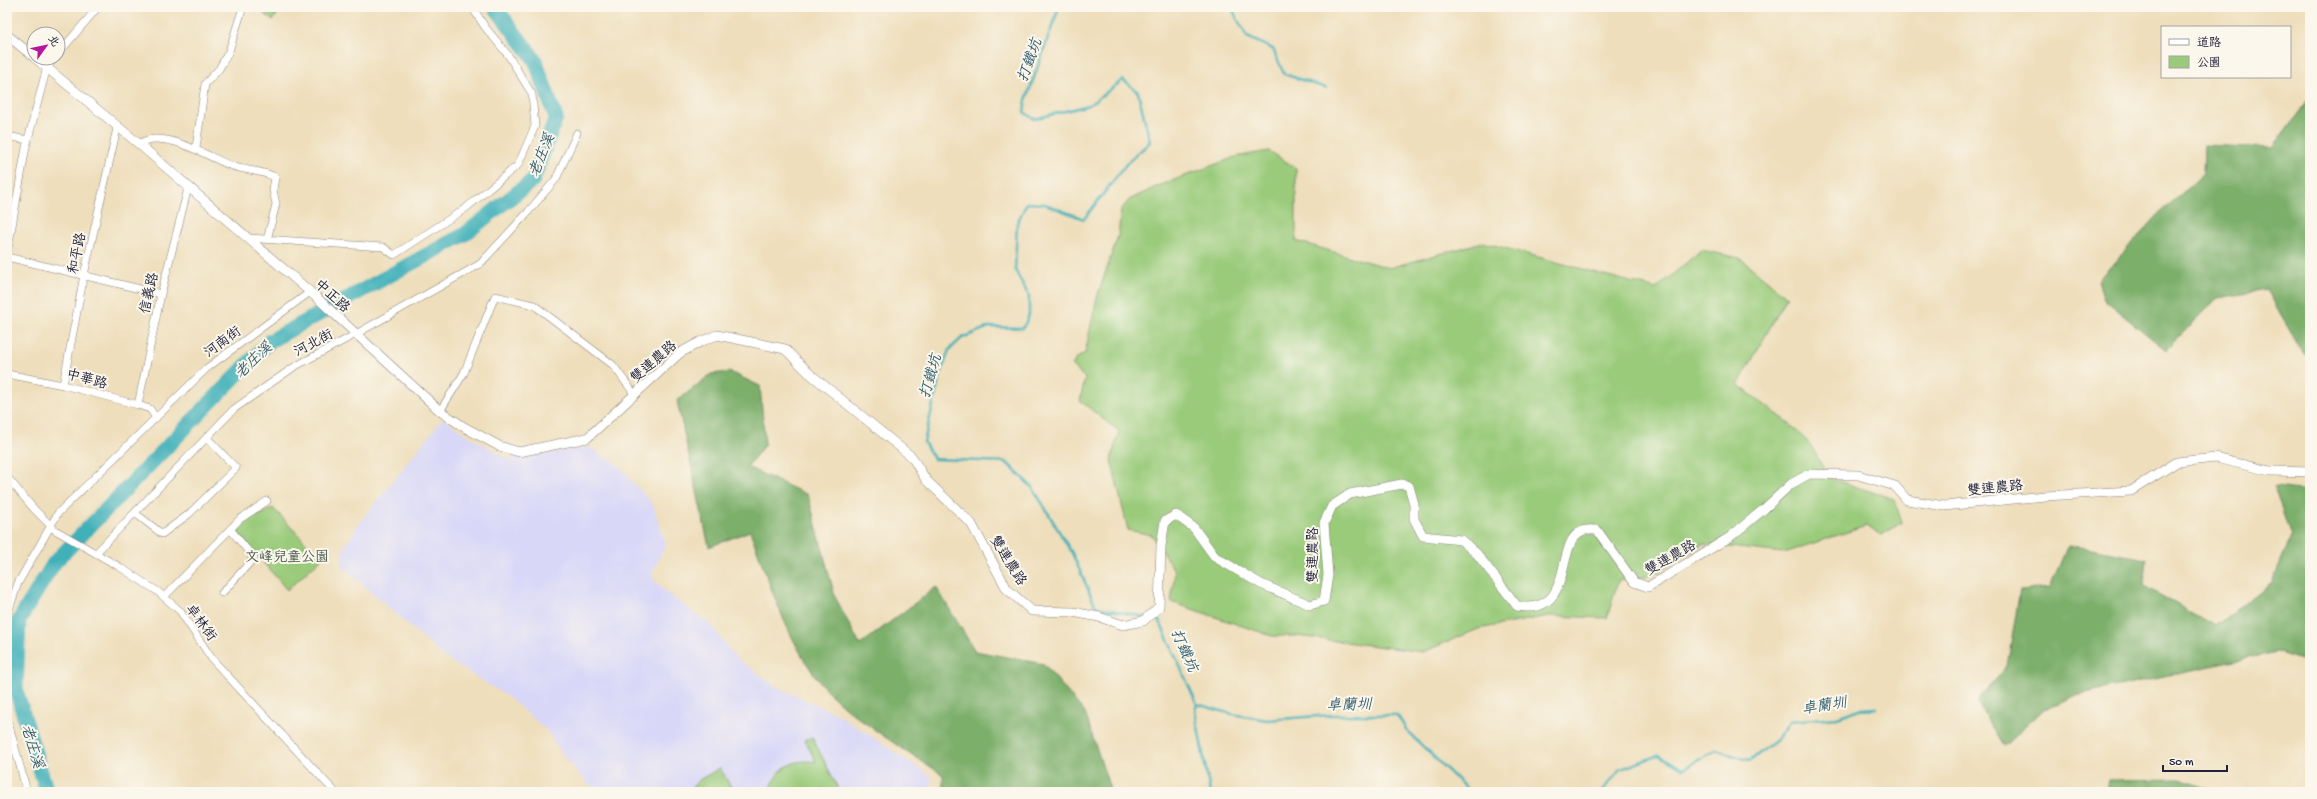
<svg xmlns="http://www.w3.org/2000/svg" width="2317" height="799" font-family="'Gochi Hand','LXGW WenKai TC',sans-serif">
<rect width="100%" height="100%" fill="#fbf7ec"/>
<filter id="ink" filterUnits="userSpaceOnUse"><feTurbulence type="fractalNoise" baseFrequency=".025" numOctaves="2"/><feDisplacementMap in="SourceGraphic" scale="8" xChannelSelector="R" yChannelSelector="G"/><feConvolveMatrix kernelMatrix="1 2 1 2 8 2 1 2 1" color-interpolation-filters="sRGB"/></filter>
<filter id="wash" filterUnits="userSpaceOnUse"><feTurbulence type="fractalNoise" baseFrequency=".012" numOctaves="4" result="noise"/><feDisplacementMap in="SourceGraphic" scale="16" xChannelSelector="R" yChannelSelector="G"/><feGaussianBlur stdDeviation="0.9" result="paint"/><feColorMatrix in="noise" values="0 0 0 0 0 0 0 0 0 0 0 0 0 0 0 0 0 1.4 0 .05"/><feComposite in="paint" operator="in"/></filter>
<g filter="url(#wash)">
<rect width="100%" height="100%" fill="#eedebb"/>
<path fill="#d8d7f8" d="M443 418 468 436 509 459 589 447 616 463 653 505 666 544 651 576 664 591 711 625 735 657 775 686 839 715 932 777 930 792H604L587 783 566 759 547 731 508 697 444 657 342 566 343 549 359 524Z"/>
<path fill="#9acb7a" stroke="#5e765a" d="M263 7H282L273 20 264 14Z
M1269 151 1296 168V241L1389 268 1483 242 1656 289 1701 250 1740 258 1787 297 1738 385 1789 423 1810 444 1829 478 1894 499 1902 523 1881 535 1866 526 1783 553 1703 544 1651 576 1618 581 1607 618 1549 616 1478 629 1423 652 1297 636H1272L1171 602 1175 572 1152 535 1128 530 1111 460 1119 431 1080 401 1085 378 1072 366 1076 359 1085 353 1097 297 1118 236 1121 210 1129 200 1158 186 1235 157Z
M273 508 321 559 287 590 234 528Z
M812 737 840 792H771C774 768 794 758 816 762L805 740Z
M720 768 734 792H688L699 780Z"/>
<path fill="#7baf6a" stroke="#4e6852" d="M2310 97V356L2304 355 2266 290 2218 298 2166 350 2104 300 2098 280 2160 213 2203 174 2204 145 2273 148Z
M730 372 760 386 765 444 747 467 808 495 835 597 860 645 936 587 975 651 1044 664 1085 713 1111 792H943V775C905 749 842 714 816 677 784 633 769 581 750 531L709 547 677 401 711 374Z
M2274 487 2310 491V663L2276 652 2076 695 2043 710 2004 746 1977 702 2007 666 2020 590 2050 587 2068 545 2147 559 2144 586 2215 626 2272 582 2291 537Z
M2179 779 2218 792H2105L2107 780Z"/>
<g fill="none" stroke-linecap="round" stroke-linejoin="round">
<path stroke="#40b0b9" stroke-width="2.5" d="M1059 7 1026 100 1024 112 1034 119 1089 105 1123 80 1138 92 1150 142 1127 163 1084 219 1045 204 1027 203 1017 223 1015 270 1029 296V315L1023 328 989 327 962 338 949 350 940 376 924 442 934 459 1006 462 1033 488 1072 553 1096 607 1145 617
M1231 7 1247 37 1273 49 1284 74 1326 88
M1149 618 1159 620 1197 704 1195 711 1210 792
M1197 704 1232 714 1267 720 1331 715H1397L1408 732 1470 792
M1601 792 1621 769 1659 755 1683 769 1716 750 1750 761 1777 739 1790 721 1837 717 1860 709 1876 708"/>
<path stroke="#40b0b9" stroke-width="15" d="M47 792 16 690 19 620 54 563 270 341 465 234 533 180 556 118 535 60 495 7"/>
</g>
</g>
<g filter="url(#ink)">
<g fill="none" stroke-linecap="round" stroke-linejoin="round">
<defs>
<path id="minor" d="M58 54 98 7
M7 136 28 140
M139 144C162 127 210 158 232 166 246 171 261 170 275 177L273 190 276 204 267 240
M196 148 205 84 219 69 229 51 243 7
M247 238 383 247 394 255 466 208 518 165 535 126 532 94 508 55 485 27 472 7
M7 254 26 147 47 67 55 58
M7 257 161 294
M7 374 63 385 138 405 150 409 156 418
M63 385 84 275 117 128
M138 405 161 294 188 188
M440 411 464 373 495 296 534 305 613 365 635 395
M7 477 34 509 55 530 118 566 157 591 180 611 212 659 335 792
M135 513 162 534 189 514 236 468 207 438
M96 553 234 409 294 367 356 334 480 264 528 212 556 179 577 133
M222 593 254 558 230 529
M164 597 240 519 267 501
M7 616 18 583 58 513 207 368 310 292
M7 718 27 792"/>
<path id="tertiary" d="M7 35 34 57
M35 58 139 144 316 297 440 411 464 427 499 446 519 452 587 438 680 353 700 342 717 335 785 349 809 373 912 457 926 480 971 523 1007 589 1032 611 1073 612 1099 617 1123 625 1143 621 1159 607 1161 546 1165 521 1176 515 1194 528 1215 557 1261 584 1310 605 1324 601 1328 575 1324 523 1332 506 1350 494 1402 484 1409 486 1414 504V519L1423 536 1461 540 1477 554 1517 606C1576 617 1554 542 1582 531 1586 529 1593 530 1597 530L1634 582 1648 587 1730 537 1764 509 1791 484 1809 474 1858 475 1895 486 1907 500 1944 506 2045 496 2131 491 2177 462 2216 458 2270 471 2310 472"/>
</defs>
<use href="#minor" stroke="#88807b" stroke-width="8"/>
<use href="#tertiary" stroke="#88807b" stroke-width="10"/>
<use href="#minor" stroke="#fff" stroke-width="7"/>
<use href="#tertiary" stroke="#fff" stroke-width="9"/>
</g>
</g>
<g text-anchor="middle" stroke-width="4" stroke-linejoin="round" paint-order="stroke">
<g font-size="14" fill="#22223b" stroke="#fbf7ec">
<text transform="translate(76 253) rotate(-78)" y="5">和平路</text>
<text transform="translate(148 293) rotate(-77)" y="5">信義路</text>
<text transform="translate(333 295) rotate(42)" y="5">中正路</text>
<text transform="translate(222 341) rotate(-36)" y="5">河南街</text>
<text transform="translate(313 342) rotate(-28)" y="5">河北街</text>
<text transform="translate(653 361) rotate(-41)" y="5">雙連農路</text>
<text transform="translate(87 378) rotate(15)" y="5">中華路</text>
<text transform="translate(1995 487) rotate(-6)" y="5">雙連農路</text>
<text transform="translate(1312 555) rotate(-90)" y="5">雙連農路</text>
<text transform="translate(1670 557) rotate(-30)" y="5">雙連農路</text>
<text transform="translate(1009 560) rotate(58)" y="5">雙連農路</text>
<text transform="translate(202 622) rotate(54)" y="5">卓林街</text>
</g>
<g font-size="14" fill="#4c5d51" stroke="#fbf7ec">
<text x="287" y="561">文峰兒童公園</text>
</g>
<g font-size="15" font-style="italic" fill="#2e5b6d" stroke="#fbf7ec">
<text transform="translate(1029 60) rotate(-70)" y="5">打鐵坑</text>
<text transform="translate(541 155) rotate(-68)" y="5">老庄溪</text>
<text transform="translate(253 360) rotate(-44)" y="5">老庄溪</text>
<text transform="translate(930 376) rotate(-74)" y="5">打鐵坑</text>
<text transform="translate(1185 650) rotate(66)" y="5">打鐵坑</text>
<text transform="translate(1349 704) rotate(-1)" y="5">卓蘭圳</text>
<text transform="translate(1824 705) rotate(-9)" y="5">卓蘭圳</text>
<text transform="translate(33 746) rotate(73)" y="5">老庄溪</text>
</g>
</g>
<rect width="2317" height="799" fill="none" stroke="#fbf7ec" stroke-width="24"/>
<rect x="2161" y="26" width="130" height="52" fill="#fbf7ec" stroke="#a4a2a5"/>
<rect x="2169" y="39" width="20" height="6" fill="#ffffff" stroke="#a4a2a5"/>
<text x="2197" y="46" font-size="12" fill="#22223b">道路</text>
<rect x="2169" y="56" width="20" height="12" fill="#9acb7a" stroke="#a4a2a5"/>
<text x="2197" y="66" font-size="12" fill="#22223b">公園</text>
<g transform="translate(46 46) rotate(57)"><circle r="19" fill="#fbf7ec" stroke="#a4a2a5"/>
<path d="M0-3L7 15L0 10L-7 15Z" fill="#b5179e"/>
<text y="-6" font-size="11" font-weight="bold" text-anchor="middle" fill="#22223b">北</text>
</g>
<path d="M2163 765v6h64v-6" fill="none" stroke="#22223b" stroke-width="2"/>
<text x="2169" y="765" font-size="12" fill="#22223b" stroke="#fbf7ec" stroke-width="3" paint-order="stroke">50 m</text>
</svg>
